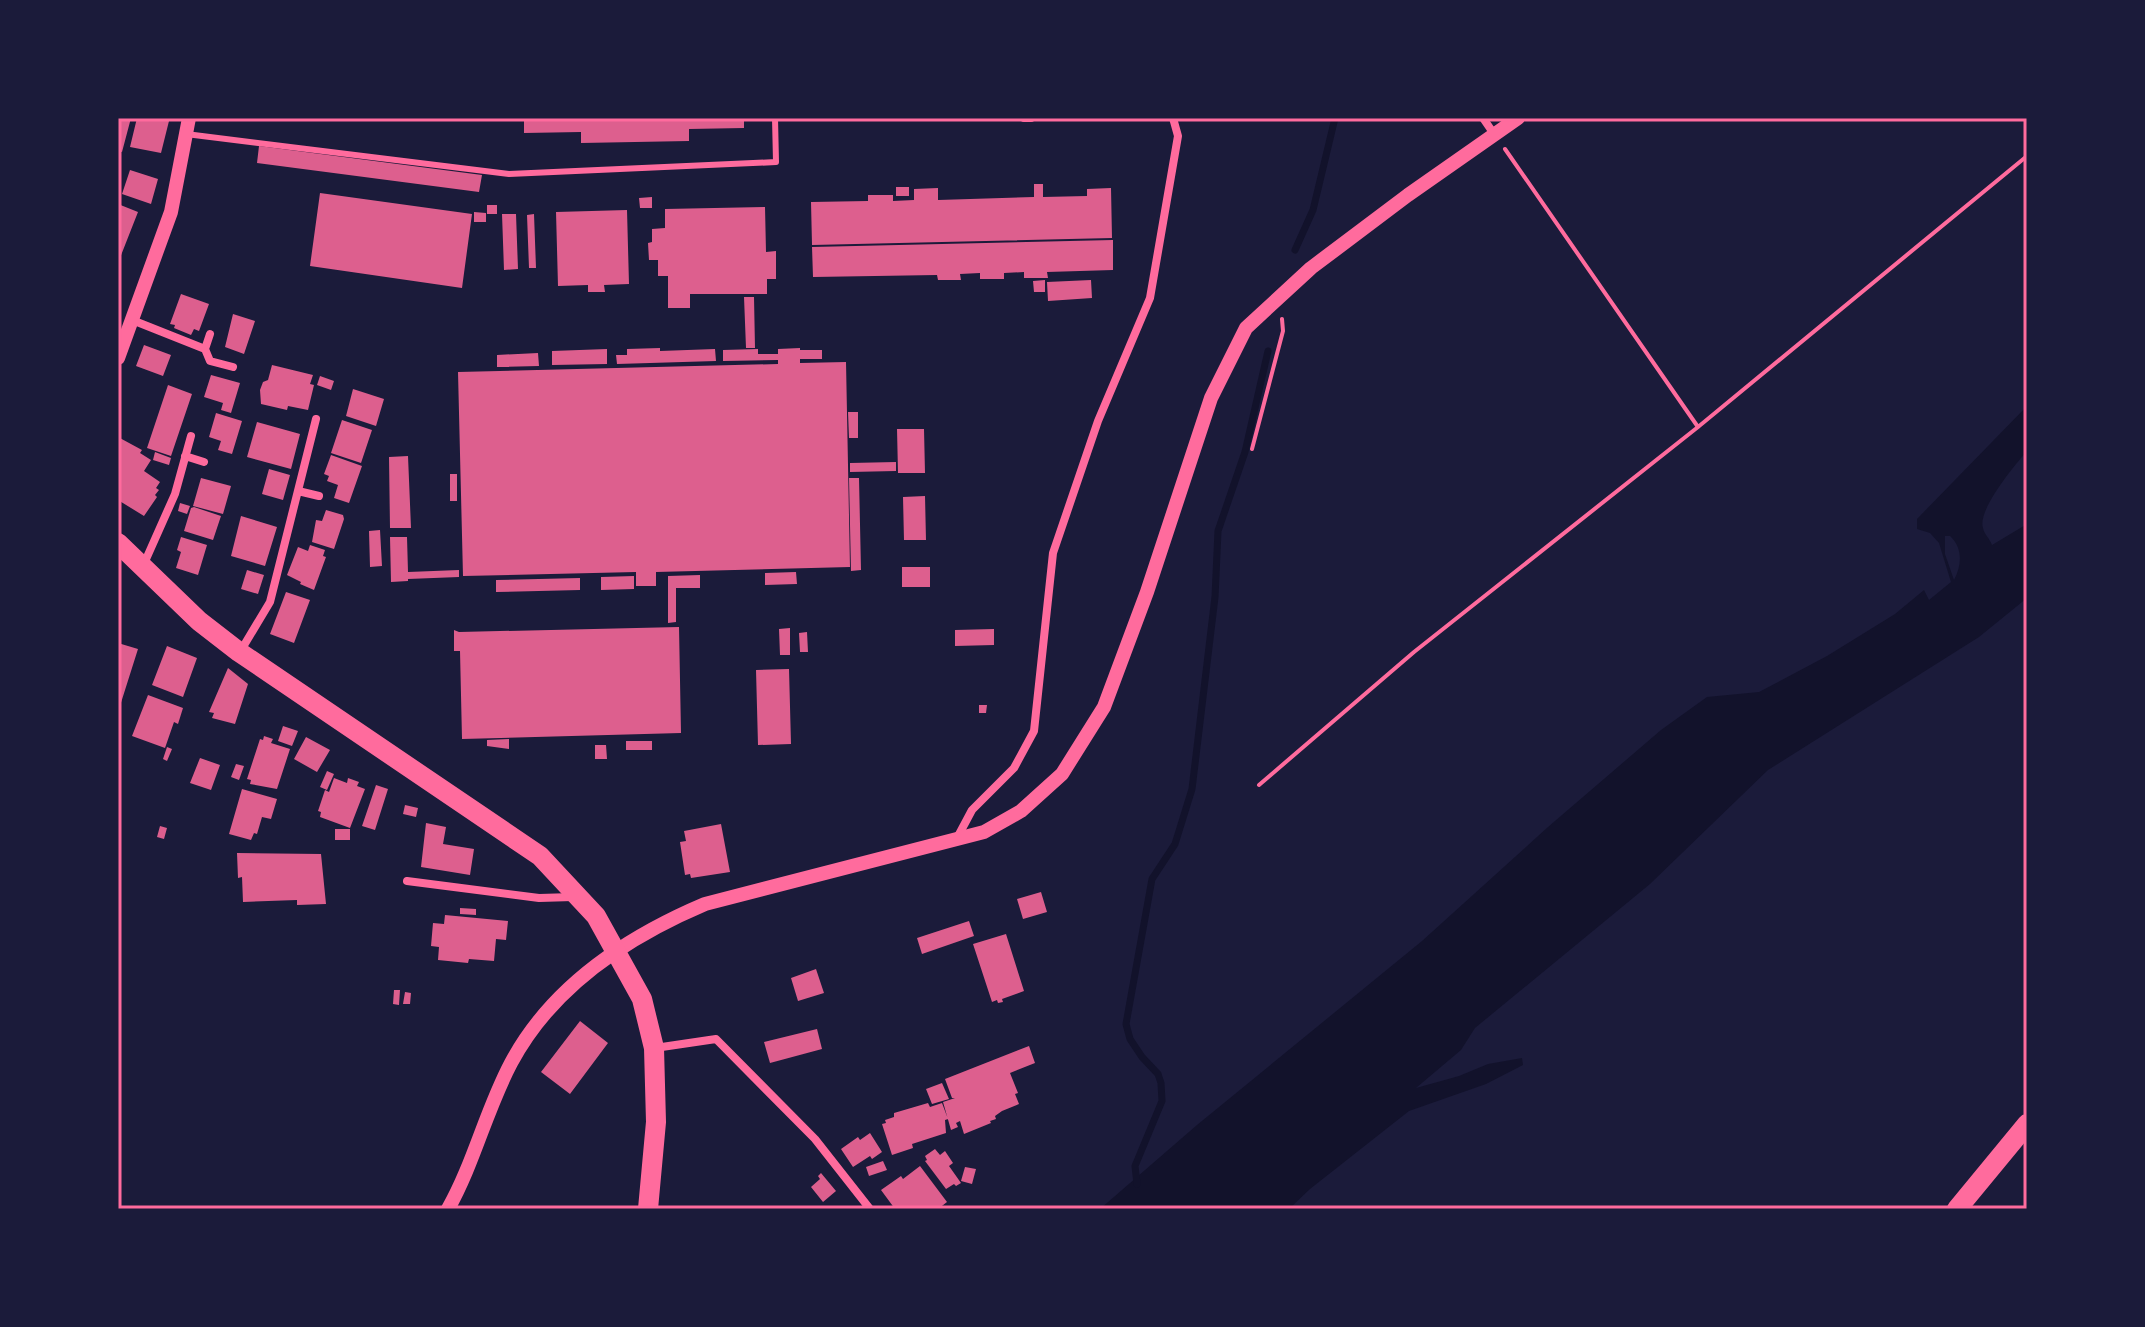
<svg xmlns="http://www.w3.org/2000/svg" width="2145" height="1327" font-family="'Sofia Sans Condensed',sans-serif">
<rect width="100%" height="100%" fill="#1b1b3a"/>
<path fill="#12122b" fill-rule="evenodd" d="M2027 406V451C2015 465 1977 510 1983 528 1984 534 1990 539 1992 545L2027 524V598L1979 637 1768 770 1650 884 1475 1028 1461 1050 1416 1088 1459 1076 1488 1064 1522 1058 1523 1065 1486 1084 1409 1111 1310 1189 1289 1209H1100L1197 1125 1422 941 1548 827 1661 730 1707 697 1759 692 1827 656 1895 614 1924 590 1929 600 1951 582 1939 543 1930 533 1917 529V519ZM1950 536C1963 548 1962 565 1954 580L1945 554V536Z"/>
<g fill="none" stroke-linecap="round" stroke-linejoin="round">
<path stroke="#12122b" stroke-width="7" d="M1295 250 1313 210 1335 118
M1137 1184 1135 1166 1162 1101 1161 1083 1158 1074 1142 1057 1130 1039 1126 1024 1152 879 1175 844 1192 789 1215 597 1218 531 1245 452 1268 351"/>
</g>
<path fill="#dd5f8e" d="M118 118H131L122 152 118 151Z
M137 118 169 121 161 153 130 147Z
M524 118H744V128L689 129V141L581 143V132L524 133Z
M259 146 482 175 479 192 257 163Z
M130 170 158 179 151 204 122 194Z
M1034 184H1043V197L1087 196V189L1111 188 1112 238 812 245 811 202 868 201V195H893V201L914 200V189L938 188V200L1034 197Z
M896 187H909V196H896Z
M320 193 472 214 462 288 310 266Z
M652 197V208H640L639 198Z
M118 204 138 212 118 263Z
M487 205H497V214H487Z
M765 207 766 252 776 251V279H767V294H690V308H668V276H658V260H649L648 243 652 242V229L665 228V209Z
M627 210 629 284 604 285 605 292H588V285L558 286 556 212Z
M474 212 486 213V222H474Z
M502 214H516L518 269 504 270Z
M534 214 536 268H529L527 215Z
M1113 240V270L1047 272 1048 278H1024V272L1004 273V279H980V273L960 274 961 280H938L937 275 813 277 812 247Z
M1045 280V292H1034L1033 281Z
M1091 280 1092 298 1048 301 1047 282Z
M181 294 209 304 199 331 194 329 191 335 174 328 175 325 170 324Z
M744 297H754L755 348H746Z
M233 314 255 321 244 354 225 347Z
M144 345 171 355 163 376 136 366Z
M660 348V351L715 349 716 361 617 364 616 355H627V349Z
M800 348V350H822V359H800V363L846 362 850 567 656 572V586H636V572L463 576 458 372 778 364V360L723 361V350L758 349V354H778V349Z
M607 349V364L552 365V351Z
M538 353 539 366 497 367V355Z
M272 365 313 375 310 384 314 385 308 410 288 406 287 410 261 404 260 390 263 382 268 380Z
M211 375 240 383 231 413 221 410 223 403 204 397Z
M320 376 334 381 331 390 317 385Z
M168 385 192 394 171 456 147 448Z
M353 389 384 399 376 426 346 416Z
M848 412H858V438H849Z
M216 413 242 421 232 454 218 450 221 441 209 437Z
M342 420 372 430 361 463 331 453Z
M257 422 300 434 291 469 247 457Z
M897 429H924L925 473H898Z
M118 437 142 450 140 453 151 460 144 471 160 482 156 488 159 490 155 495 157 497 144 516 118 500Z
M155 452 171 458 169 465 153 460Z
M331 455 362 466 349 503 334 498 338 485 327 481 329 476 324 474Z
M408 456 411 528H390L389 457Z
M896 462V471L850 472V463Z
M269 469 290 475 283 500 262 494Z
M450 474H457V501H450Z
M201 478 231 486 223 514 193 506Z
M849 478H859L861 570 851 571Z
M925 496 926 540H904L903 497Z
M180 503 190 506 187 514 178 511Z
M194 507 221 516 213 540 184 531 191 508Z
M326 510 343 515 344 519 334 549 312 542 316 520 322 521Z
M241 516 277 527 265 566 231 556Z
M380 530 382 566 370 567 369 531Z
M181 537 207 545 198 575 176 568 181 552 177 550Z
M390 537H407L408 572 459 570V577L408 579V581L391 582Z
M310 545 325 550 323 556 326 557 314 590 300 584 301 582 287 575 298 547 308 551Z
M902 567H930V587H902Z
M247 570 264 575 258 594 241 589Z
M796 572 797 584 765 585V573Z
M700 575V588H676V622L668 623V576Z
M634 576V589L601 590V577Z
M580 578V590L496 592V580Z
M286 592 310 600 294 643 270 634Z
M679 627 681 733 462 739 460 651H454V630L459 632Z
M790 628V655H780L779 629Z
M994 629V645L955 646V630Z
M807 632 808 652H800L799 633Z
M118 643 138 649 119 709H118Z
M167 646 197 658 183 697 152 685Z
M228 668 248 684 235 724 212 718 214 713 209 712Z
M789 669 791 744 758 745 756 670Z
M148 695 183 708 178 724 174 722 165 748 132 736Z
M979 705H987L986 713H979Z
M283 726 298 731 292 746 278 741Z
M264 736 273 739 271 743 290 749 277 789 250 784 251 780 247 779 260 739 263 740Z
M306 737 330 750 317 772 294 759Z
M509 739V749L487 746V740Z
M626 741H652V750H626Z
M595 745H606L607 759H595Z
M167 747 172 749 167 761 163 759Z
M200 758 220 765 211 790 190 783Z
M236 764 244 766 239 780 231 777Z
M327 771 334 774 327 790 320 787Z
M334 778 347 783 348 778 359 782 357 786 365 789 350 828 320 817 321 812 318 811 325 790 329 792Z
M376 785 388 789 375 830 362 826Z
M242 789 277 799 271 819 262 817 257 834 254 833 251 840 229 834Z
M405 805 418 808 416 817 403 814Z
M426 823 446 827 443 844 474 849 470 875 421 867Z
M721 824 730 872 691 878 690 874 685 875 680 842 686 841 684 831Z
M160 826 167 828 164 839 157 837Z
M335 829H350V840H335Z
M237 853 321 854 326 904 297 905V900L243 902 242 877 238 878Z
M1041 892 1047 912 1023 919 1017 899Z
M460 908 476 909V915L460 914Z
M445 915 508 921 506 940 496 939 494 961 469 959 468 963 438 960 439 947 431 946 433 923 444 924Z
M969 921 974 936 922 954 917 938Z
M1006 934 1024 991 1002 999 1003 1002 998 1003 997 1000 992 1002 973 944Z
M816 969 824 993 798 1001 791 978Z
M394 990H400L399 1005 393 1004Z
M405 992 411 993 410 1004H403Z
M580 1021 608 1043 570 1094 541 1072Z
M817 1029 822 1049 770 1063 764 1042Z
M1029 1046 1035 1063 1010 1073 1018 1093 1015 1094 1019 1104 1002 1111 995 1116 996 1119 990 1121 991 1123 964 1134 960 1121 956 1123 958 1127 951 1130 943 1102 955 1098H952L945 1079Z
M942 1083 949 1099 932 1104 926 1089Z
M928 1103 930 1107 942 1103 948 1119 945 1120 946 1133 912 1144 913 1148 892 1155 882 1124 886 1123 885 1120 894 1117V1113Z
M870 1133 882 1152 872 1159 870 1156 853 1167 841 1149 858 1137 860 1140Z
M935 1149 940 1155 945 1151 953 1163 949 1166 961 1183 956 1186 954 1184 946 1189 925 1161 927 1160 925 1156Z
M883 1161 887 1170 869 1176 866 1167Z
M920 1166 947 1202 938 1209H929L927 1206 923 1209H895L881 1190 901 1176 903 1179Z
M965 1167 976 1169 972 1184 961 1181Z
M821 1173 836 1191 823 1202 811 1187 820 1179 818 1176Z"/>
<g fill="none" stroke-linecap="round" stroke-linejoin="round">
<path stroke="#ff6b9d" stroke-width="4" d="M1505 149 1698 427
M1252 449 1283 331 1282 319
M1259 785 1414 652 1698 427 2027 156"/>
<path stroke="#ff6b9d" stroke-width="6" d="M186 134 509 174 776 162 775 118"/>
<path stroke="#ff6b9d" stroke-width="8" d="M1024 118H1031
M1483 118 1494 134
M132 320 205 349 210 361 233 367
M205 349 210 334
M185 456 204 462
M298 491 319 496
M143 566 175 494 191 436
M240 652 270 602 316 419
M956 840 972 810 1014 768 1034 731 1053 553 1098 421 1150 298 1178 136 1173 118
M407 881 539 898 573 897
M655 1048 716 1039 815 1139 870 1209"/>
<path stroke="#ff6b9d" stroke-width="14" d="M118 358 171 212 189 118
M448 1209C474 1163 486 1110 511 1063 552 986 627 937 705 904L984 832 1021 811 1062 774 1104 707 1147 592 1211 398 1246 328 1311 268 1408 195 1518 118"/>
<path stroke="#ff6b9d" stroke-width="20" d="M118 543 199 621 239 652 540 856 596 916 642 999 654 1048 656 1122 648 1209
M1957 1209 2027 1124"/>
</g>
<rect width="2145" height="1327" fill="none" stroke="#1b1b3a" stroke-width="240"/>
<rect x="120" y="120" width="1905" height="1087" fill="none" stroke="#ff6b9d" stroke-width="3"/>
</svg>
